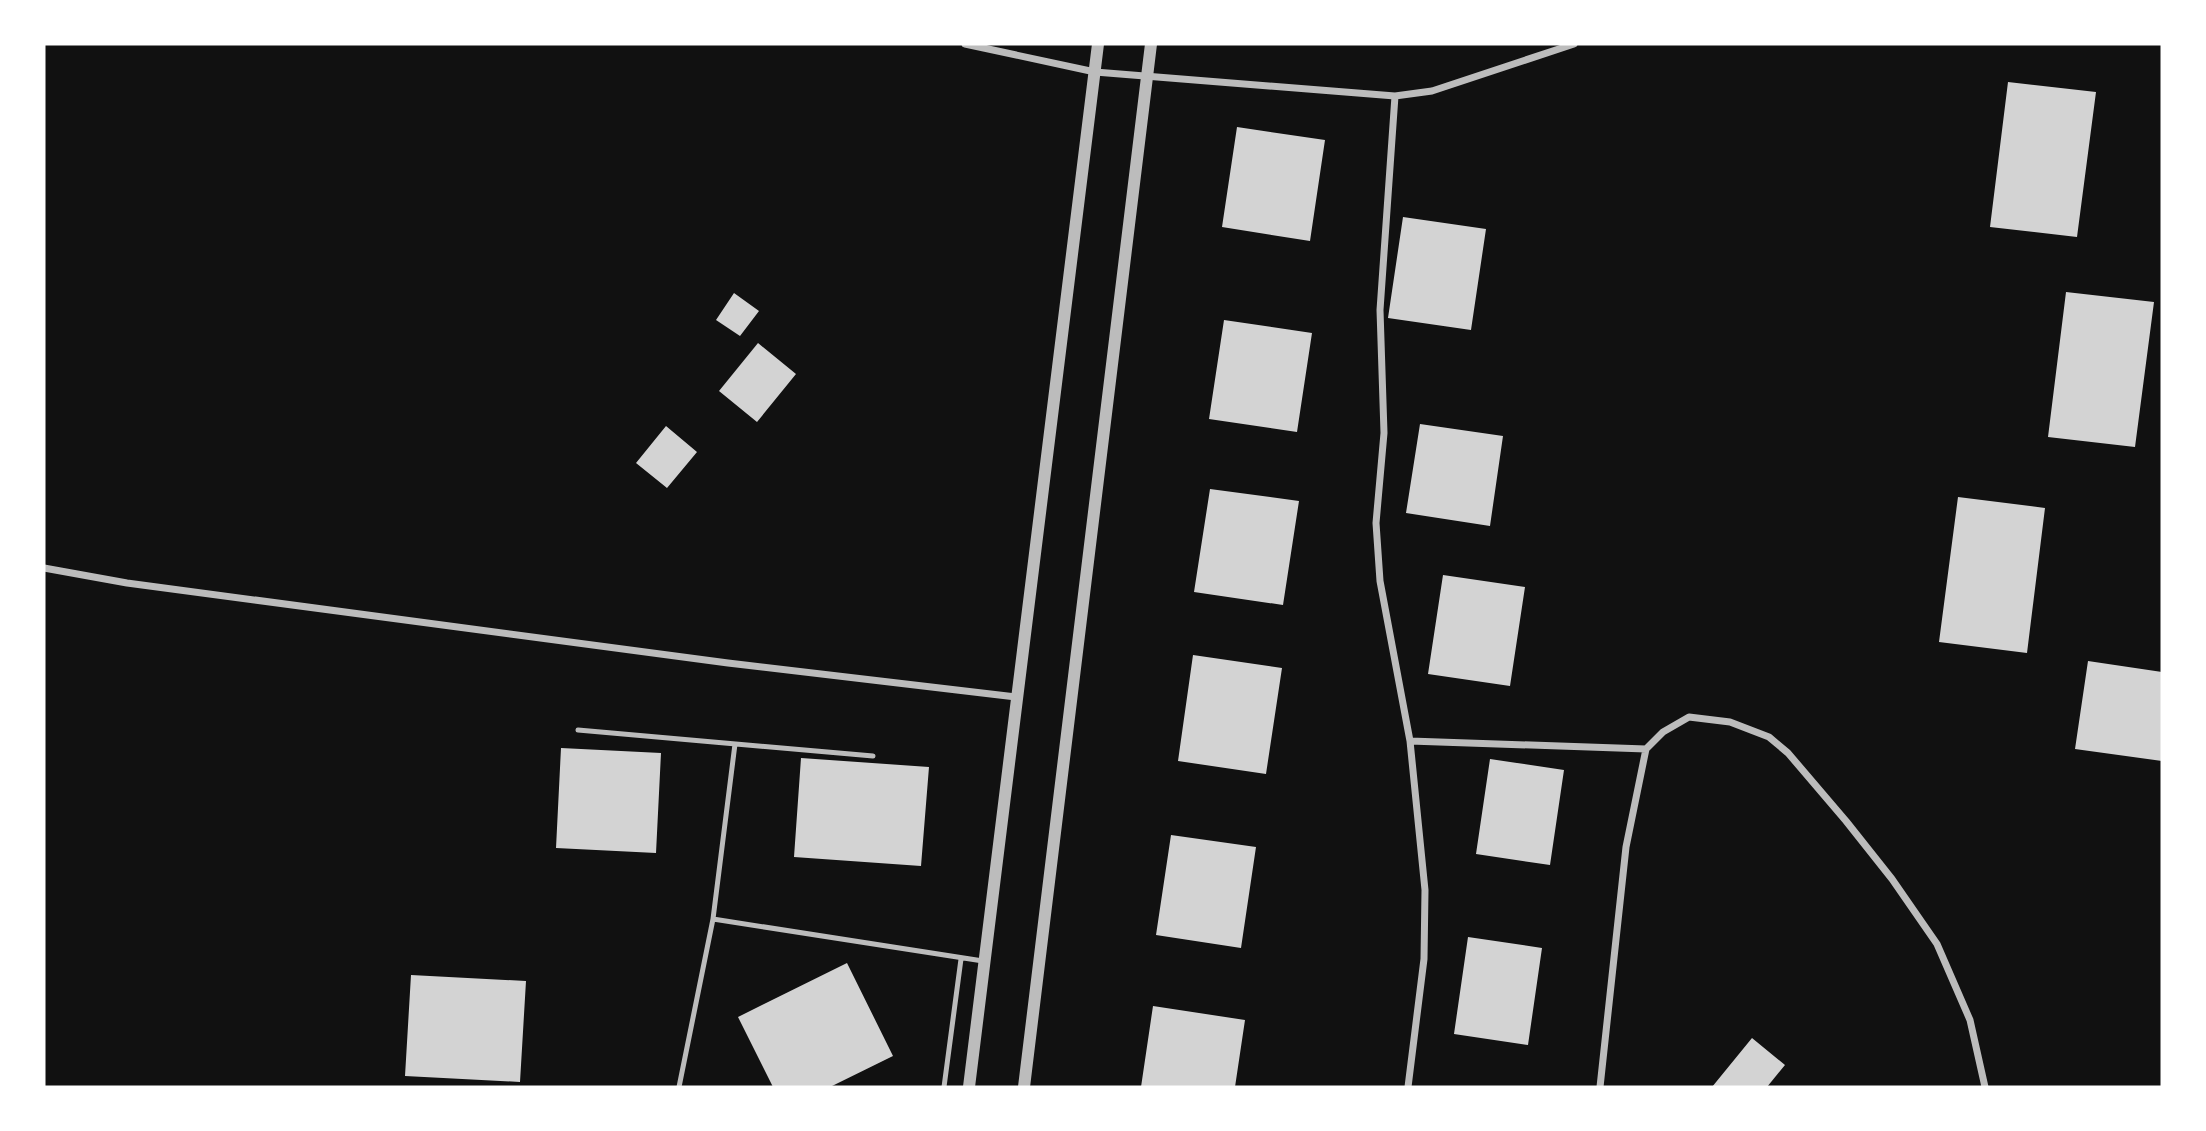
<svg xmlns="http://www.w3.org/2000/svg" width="2206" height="1131" font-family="'Roboto Condensed',sans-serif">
<rect width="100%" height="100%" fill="#111"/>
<path fill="#d3d3d3" d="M2008 82 2096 92 2077 237 1990 227Z
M1237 127 1325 140 1310 241 1222 227Z
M1403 217 1486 229 1471 330 1388 318Z
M2066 292 2154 302 2135 447 2048 437Z
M734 293 759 311 740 336 716 320Z
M1224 320 1312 333 1297 432 1209 419Z
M758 343 796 374 757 422 719 391Z
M1420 424 1503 436 1490 526 1406 513Z
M666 426 697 452 667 488 636 463Z
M1210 489 1299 501 1283 605 1194 592Z
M1958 497 2045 508 2027 653 1939 642Z
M1443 575 1525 587 1510 686 1428 674Z
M1193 655 1282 668 1266 774 1178 761Z
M2088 661 2162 672V761L2075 749Z
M561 748 661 753 656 853 556 848Z
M801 758 929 767 921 866 794 857Z
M1490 759 1564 770 1550 865 1476 854Z
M1171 835 1256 847 1241 948 1156 935Z
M1468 937 1542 948 1528 1045 1454 1034Z
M847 963 893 1056 830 1087H773L738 1017Z
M411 975 526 981 520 1082 405 1076Z
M1153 1006 1245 1020 1235 1087H1141Z
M1752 1038 1785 1065 1767 1087H1712Z"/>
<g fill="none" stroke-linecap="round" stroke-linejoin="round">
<path stroke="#bcbcbc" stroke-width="5" d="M578 730 873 756
M713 919 983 961
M679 1087 713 919 735 744
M944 1087 961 959"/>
<path stroke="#bcbcbc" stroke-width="7" d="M965 44 1095 72 1395 96 1432 91 1574 44
M1395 96 1380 310 1384 433 1376 523 1380 581 1410 741 1646 749 1663 732 1689 717 1730 722 1769 737 1788 753 1846 821 1892 879 1937 944 1970 1020 1985 1087
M44 568 127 583 728 663 1016 697
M1408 1087 1424 959 1425 890 1410 741
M1600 1087 1626 847 1646 749"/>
<path stroke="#bcbcbc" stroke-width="12" d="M969 1087 1098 44
M1024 1087 1151 44"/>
</g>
<rect width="2206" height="1131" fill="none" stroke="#ffffff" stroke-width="91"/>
</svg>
